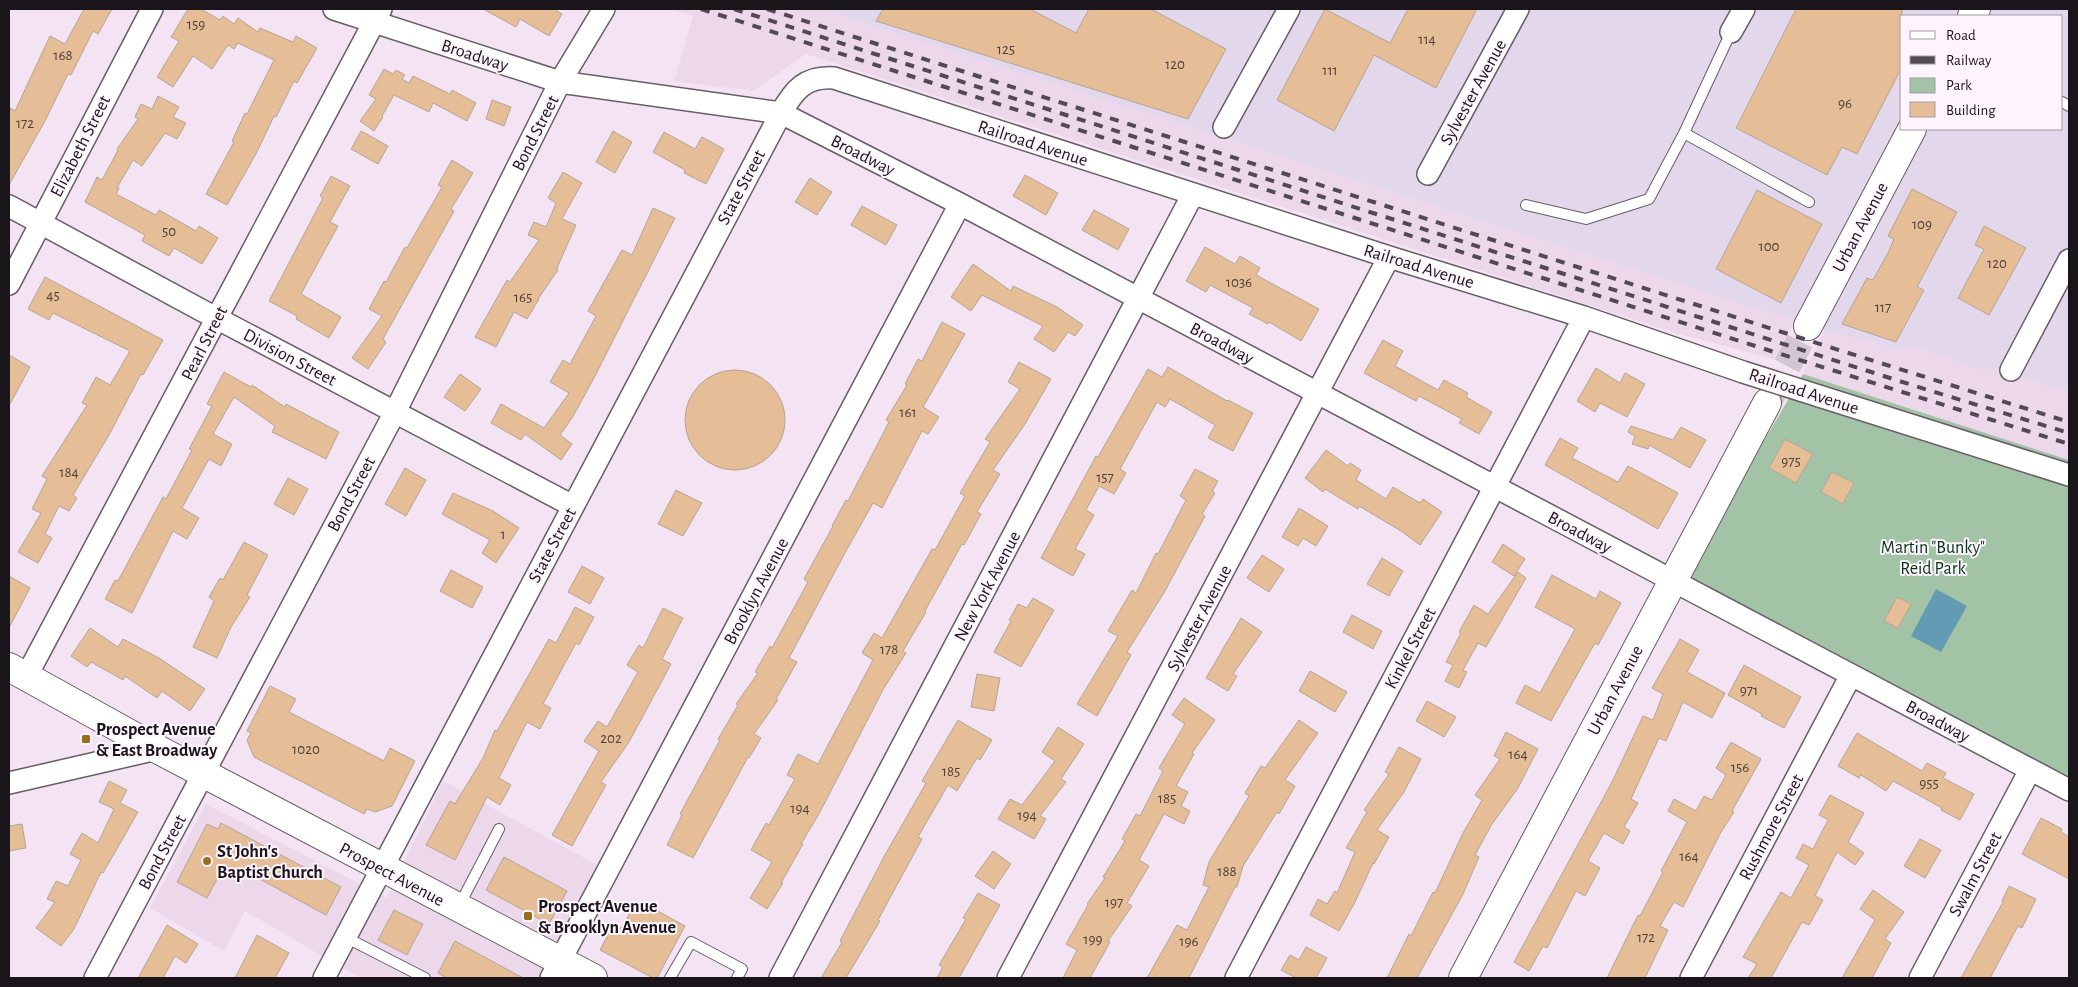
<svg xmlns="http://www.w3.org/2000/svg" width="2078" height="987" font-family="'Alegreya Sans',sans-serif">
<rect width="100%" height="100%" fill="#f4e4f3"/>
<path fill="#ecd7eb" d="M671 9H820L1795 320 1773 359 1676 333 806 54 753 91 674 81 693 16Z
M1825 330 1904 351 1911 345 1976 369H1996L2069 393V460L1803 374Z
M443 781 599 866 541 978H360L245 911 224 951 150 908 206 804 387 898Z"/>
<path fill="#e3d7eb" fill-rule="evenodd" d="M820 9H2069V393L1996 369H1976L1911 345 1904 351 1825 330ZM1902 16H2062V129H1902Z"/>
<path fill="#a3c3a7" d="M1803 374 2069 460V782L1685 577Z"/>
<path fill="#639bb4" d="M1936 589 1967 606 1941 652 1911 636Z"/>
<path fill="#e5bd96" stroke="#b4a598" d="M84 9H112L98 34 93 31 71 75 68 74 45 121 9 185V107L15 111 50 36 65 44Z
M188 9H201L220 20 223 16 234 24 238 18 258 32 260 28 293 42 296 36 317 48 297 83 294 81 276 117 274 116 257 152 227 205 206 194 234 142 232 141 245 113 247 114 274 60 238 43 234 49 228 45 212 69 193 56 173 87 157 77 179 41 171 37Z
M483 9H554L562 14 549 36 520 19 516 27Z
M883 9H1030L1076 33 1089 9H1151L1226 49 1188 119 876 21Z
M1325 9 1390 43 1408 9H1477L1436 88 1374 55 1334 131 1277 100Z
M1796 9H1902V67L1857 154 1842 147 1827 175 1736 128Z
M384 69 393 74 396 70 405 75 402 79 409 83 413 76 450 94 452 90 476 103 467 121 433 103 429 112 394 95 382 116 383 117 374 131 360 121 376 99 369 95Z
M158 96 179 107 173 117 186 123 177 139 165 133 142 166 133 160 117 188H119L116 194 156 215 159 210 196 231 199 226 218 238 202 264 174 248 169 256 142 241 145 235 85 202 97 177 102 180 118 150 117 149 138 119 135 117 141 104 152 109Z
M492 100 511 107 504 126 486 119Z
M361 131 388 146 378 164 351 149Z
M613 131 632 142 615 173 596 162Z
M664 132 695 149 702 137 724 149 706 184 684 173 685 170 653 152Z
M452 160 473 173 451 209 454 211 383 339 386 342 368 369 352 358 382 316 369 309 384 281 386 282 405 247 407 248 442 187 438 185Z
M563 172 582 183 562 219 576 225 557 268 558 270 538 299H539L527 319 514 312 496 347 475 337 507 280 510 282 539 240 528 235 534 222 546 227 556 203 548 198Z
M1025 175 1058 193 1046 215 1013 196Z
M331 176 350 186 330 222 338 226 301 294 341 317 329 338 296 319 297 316 269 301 323 198 320 196Z
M810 178 832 192 817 215 795 202Z
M1912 189 1957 212 1917 287 1924 290 1896 342 1842 324 1867 278 1873 280 1889 251 1894 239 1888 236Z
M1757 190 1822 224 1781 303 1716 269Z
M862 206 897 225 886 245 851 225Z
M653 208 675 218 594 378 572 418 560 435 572 444 561 460 525 434 521 440 491 423 501 404 544 428 569 393 550 382 563 360 570 364 596 316 588 311 622 250 632 255Z
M1094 210 1129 229 1118 250 1082 230Z
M1984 226 2026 248 1989 315 1958 298 1984 249 1975 245Z
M1205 247 1235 264 1240 256 1260 268 1256 275 1319 309 1301 341 1269 322 1268 324 1249 314 1253 308 1210 285 1206 292 1186 281Z
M973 264 1011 291 1013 286 1057 307 1083 325 1075 336 1068 332 1054 352 1034 339 1043 326 982 295 971 311 951 297Z
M45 277 163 340 143 375 141 374 109 435 73 495 77 498 69 511 59 506 45 534 52 538 38 563 18 552 41 513 32 509 47 479 42 476 87 405 82 403 96 377 110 385 130 351 53 313 49 320 28 309Z
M942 322 965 334 923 407 939 417 928 434 922 431 882 508 873 503 846 551 789 658 797 662 776 699 778 700 754 734 761 738 749 758 748 757 693 858 667 845 682 815 680 814 720 740 718 739 738 705 736 704 758 673 755 672 770 646 772 648 808 582 804 579 833 526H832L846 500 848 501 872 455 889 422 886 420 907 385 905 384 918 359 922 361Z
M1383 340 1403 351 1395 366 1438 390 1444 380 1468 393 1466 397 1492 412 1479 434 1459 423 1462 419 1419 396 1416 401 1364 373Z
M9 355 30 367 9 406Z
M1019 362 1051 379 1025 424 993 470 1000 474 977 512 981 514 964 545 962 544 925 611 926 612 903 651 906 653 884 688 820 812 801 844H803L781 883H783L767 909 750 898 772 862 751 850 766 823 769 825 795 779 787 775 798 754 818 764 873 660 862 653 874 633 882 638 932 549 935 550 965 496 960 493 990 442 985 439 1020 389 1008 382Z
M1168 367 1227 401 1228 400 1253 413 1233 451 1208 438 1215 425 1170 399 1165 407 1157 402 1120 469 1126 473 1114 494 1099 486 1086 510 1094 515 1075 549 1085 554 1073 576 1041 558 1096 456 1098 457 1148 369 1162 377Z
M1596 368 1620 383 1625 373 1645 384 1627 417 1600 403 1595 412 1577 401Z
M685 420a50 50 0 1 1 100 0a50 50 0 1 1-100 0Z
M224 372 251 387 252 385 285 407 286 404 339 432 326 459 272 432 275 426 234 397 213 434 232 444 221 466 209 459 182 508 199 518 187 539 173 531 132 613 105 599 115 580 118 581 163 497 166 499 192 450 189 449 212 406 207 404Z
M460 374 481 389 465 411 444 397Z
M1631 426 1673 440 1681 427 1706 440 1690 468 1649 445 1648 449 1632 444 1635 436 1628 432Z
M1560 438 1578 448 1572 458 1618 482 1628 466 1678 493 1658 529 1545 465Z
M1785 439 1813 454 1796 483 1769 468Z
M1326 450 1348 466 1350 463 1361 470 1356 480 1386 499 1393 487 1420 503 1423 499 1442 512 1420 545 1401 531 1359 506 1358 509 1325 489 1323 492 1305 478Z
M405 468 426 480 406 516 385 504Z
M1195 469 1218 481 1212 492 1215 493 1202 514 1205 516 1165 591 1127 652 1131 655 1097 716 1077 704 1118 636 1108 631 1132 590 1136 593 1156 553 1158 554 1186 500 1180 496Z
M1832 472 1854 483 1843 504 1821 492Z
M288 478 308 489 294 515 274 504Z
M676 490 702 503 683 536 658 524Z
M453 493 493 511 519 528 496 563 482 553 490 540 442 514Z
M1299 508 1328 526 1316 546 1303 538 1298 546 1282 537Z
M244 542 268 555 247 595 250 597 231 627 217 658 193 647 214 601 209 597 220 578 223 580Z
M1503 544 1525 559 1514 576 1492 562Z
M1262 555 1284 569 1269 592 1247 578Z
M1382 558 1403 571 1389 596 1367 584Z
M582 566 604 578 590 604 568 592Z
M451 570 483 587 472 608 440 591Z
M1518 572 1526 578 1486 647 1478 643 1463 670 1467 672 1459 688 1445 681 1453 665 1446 662 1461 633 1459 632 1474 605 1488 614Z
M1552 575 1596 599 1600 591 1621 603 1598 645 1595 643 1551 721 1516 703 1525 685 1540 693 1575 629 1535 607Z
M9 576 30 588 9 628Z
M1897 597 1911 604 1898 628 1884 621Z
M1033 598 1054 610 1021 667 994 652 1011 621 1009 620 1018 604 1027 608Z
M575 607 594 617 579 645 576 643 543 704 551 708 540 729 527 722 499 778 511 785 500 805 487 797 455 860 426 845 450 801 455 804 483 758 495 730 497 731 549 639 556 643Z
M663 608 683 618 662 659 671 664 629 742 601 782 606 785 572 846 552 835 599 751 584 741 598 721 607 727 638 672 627 665 639 645 643 648Z
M1352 615 1382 631 1373 649 1343 632Z
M1241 618 1262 632 1233 674 1237 676 1228 691 1206 678Z
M90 628 118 647 123 639 159 658 205 689 190 711 162 691 157 698 125 676 123 680 91 662 87 667 71 656Z
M1680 639 1699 650 1687 672 1725 693 1712 718 1683 702 1666 741 1659 738 1631 799 1638 803 1624 827 1630 831 1623 844 1604 833 1588 861 1600 868 1585 896 1576 891 1547 948 1543 946 1529 971 1514 962 1612 782 1643 716 1653 720 1663 694 1652 688Z
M1744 665 1801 697 1784 728 1761 716 1762 714 1728 695Z
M1310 671 1347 692 1335 712 1299 691Z
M977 674 1000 678 994 711 971 707Z
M270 686 296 699 289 712 384 761 390 748 415 761 392 806 375 812 367 809 364 814 254 757 247 740 251 733 247 731Z
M1184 698 1215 720 1192 753 1194 754 1176 786 1188 792 1181 806 1190 811 1184 824 1164 814 1139 860 1149 866 1127 903 1132 906 1108 941 1110 942 1090 978H1063L1077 950 1066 944 1088 905 1087 904 1105 878 1103 877 1125 841 1122 839 1136 814 1140 816 1163 771 1159 768 1185 724 1172 715Z
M1427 701 1456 717 1444 737 1416 721Z
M958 720 992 740 980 760 977 758 957 791 948 785 918 837 922 839 878 920 880 921 846 978H821L842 942 840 941 886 853 926 783 922 781Z
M1299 720 1318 733 1285 780 1295 786 1279 814 1277 812 1263 834 1243 866 1237 887H1235L1189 978H1147L1177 925 1187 930 1209 887 1203 885 1209 862 1249 796 1245 793 1261 766 1265 768Z
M1058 727 1084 744 1061 779 1066 782 1040 816 1046 819 1034 839 998 819 1010 799 1022 805 1055 761 1042 752Z
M1506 732 1538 749 1518 788 1492 824 1475 855 1479 857 1463 894 1417 978H1387L1409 934 1411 936 1433 892 1435 893 1463 833 1482 800 1475 795 1500 759 1494 756Z
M1857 733 1922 771 1927 763 1946 773 1943 778 1974 794 1960 820 1941 810 1942 808 1893 781 1886 791 1861 775 1859 778 1838 766Z
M1731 742 1761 759 1732 811 1734 812 1721 832 1683 907 1674 902 1660 926 1668 930 1645 978H1607L1638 915 1640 916 1663 872 1661 871 1687 822 1668 811 1674 799 1696 811 1704 796 1712 800 1726 775 1716 768Z
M1399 747 1421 759 1404 792 1377 830 1389 837 1374 864 1373 863 1355 902 1339 931 1310 915 1318 899 1327 904 1335 891 1337 893 1355 852 1346 848 1367 812 1364 810 1389 774 1385 772Z
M109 781 127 790 120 803 138 812 103 873 101 872 74 929 61 946 36 928 55 902 47 899 56 881 68 886 81 860 70 854 82 833 98 843 114 809 99 802Z
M1830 795 1864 813 1848 842 1864 853 1855 865 1837 852 1815 896 1823 900 1809 925 1802 922 1771 978H1748L1757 964 1743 957 1781 892 1791 898 1809 865 1796 858 1803 844 1813 849 1828 820 1819 815Z
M2041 818 2062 829 2061 832 2069 837V879L2022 854Z
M221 823 341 887 326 915 254 876 252 880 224 866 207 898 177 882 207 824 218 829Z
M22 824 26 848 9 851V826Z
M1920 839 1941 850 1925 878 1904 866Z
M993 851 1011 864 994 889 975 876Z
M504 857 567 891 549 924 486 890Z
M2009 886 2036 899 2022 928 2018 926 1990 978H1961L2003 902 2002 901Z
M1873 890 1904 912 1885 939 1891 943 1872 978H1842L1875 920 1860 909Z
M978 893 1000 905 959 978H937L943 967 939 965 966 919 963 918Z
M634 905 644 911 647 905 685 926 657 978H653L600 950 614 923 622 928Z
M394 910 423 924 407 955 378 940Z
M167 925 198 944 186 963 175 956 163 978H138Z
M257 935 289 953 275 978H235Z
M455 941 523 978H447L438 973Z
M1306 947 1327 958 1316 978H1296L1281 970 1290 955 1299 960Z"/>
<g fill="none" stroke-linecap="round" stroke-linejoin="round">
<path stroke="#d3c5d2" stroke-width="28" stroke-dasharray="28 14" stroke-linecap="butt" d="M1767 403 1808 326"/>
<defs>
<path id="lane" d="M2062 102 2069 106
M1684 133 1731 32
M1526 205 1586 219 1649 199 1684 133 1809 202
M459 906 499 829
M345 937 425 978
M670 978 691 942 742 969 737 978"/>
<path id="street" d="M334 9 560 82 781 113 960 204 2069 790
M1731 32 1744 9
M1224 127 1289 9
M1428 174 1518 9
M9 206 201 310 573 506
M9 284 152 9
M2011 370 2069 260
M1819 396 2069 475
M26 677 381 9
M9 783 157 749
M95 978 395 412 560 82 604 9
M324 978 781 113C794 90 805 76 834 78L1389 257 1584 317 1743 372
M551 978 960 204
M780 978 1193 194
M1008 978 1389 257
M1236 978 1584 317
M1691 978 1851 675
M1920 978 2030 770"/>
<path id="secondary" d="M1972 16 1976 9
M1808 326 1912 129
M9 667 157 749 593 978
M1463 978 1767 403"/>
</defs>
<use href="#lane" stroke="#695c68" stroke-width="12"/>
<use href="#street" stroke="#695c68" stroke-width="24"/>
<use href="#secondary" stroke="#695c68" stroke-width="30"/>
<use href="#lane" stroke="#fff" stroke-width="10"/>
<use href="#street" stroke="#fff" stroke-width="21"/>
<use href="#secondary" stroke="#fff" stroke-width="28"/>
<path stroke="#524a52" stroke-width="4" stroke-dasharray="9 9" stroke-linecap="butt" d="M701 9 1771 351 2069 444
M734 9 1915 386 2069 433
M767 9 1826 346 2069 422"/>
<defs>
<path id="street-bridge" d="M1743 372 1819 396"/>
</defs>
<use href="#street-bridge" stroke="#695c68" stroke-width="24" stroke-linecap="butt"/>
<use href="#street-bridge" stroke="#fff" stroke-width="21"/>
</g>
<g fill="#996d1b" stroke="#fdf4fd" stroke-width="2">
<rect x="81" y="734" width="10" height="10" rx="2.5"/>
<circle cx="207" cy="861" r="5"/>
<rect x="523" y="911" width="10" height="10" rx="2.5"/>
</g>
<g text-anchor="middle" stroke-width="4" stroke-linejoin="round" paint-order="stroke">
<g font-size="15" fill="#4d3f39">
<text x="196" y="29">159</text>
<text x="1427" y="44">114</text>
<text x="1006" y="54">125</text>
<text x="63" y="60">168</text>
<text x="1175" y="69">120</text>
<text x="1330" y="75">111</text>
<text x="1845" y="108">96</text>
<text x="25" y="128">172</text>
<text x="1922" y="229">109</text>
<text x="169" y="236">50</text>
<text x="1769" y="251">100</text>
<text x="1997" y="268">120</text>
<text x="1239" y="287">1036</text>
<text x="53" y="300">45</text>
<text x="523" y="302">165</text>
<text x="1883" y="312">117</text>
<text x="908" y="417">161</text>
<text x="1791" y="466">975</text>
<text x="69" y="477">184</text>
<text x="1105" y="482">157</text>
<text x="503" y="539">1</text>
<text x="889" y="654">178</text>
<text x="1749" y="695">971</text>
<text x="611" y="743">202</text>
<text x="306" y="754">1020</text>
<text x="1518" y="759">164</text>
<text x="1740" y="772">156</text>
<text x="951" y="776">185</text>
<text x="1929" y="788">955</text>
<text x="1167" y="803">185</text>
<text x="800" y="813">194</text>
<text x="1027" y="820">194</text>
<text x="1689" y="861">164</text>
<text x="1227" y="876">188</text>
<text x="1114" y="907">197</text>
<text x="1646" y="942">172</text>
<text x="1093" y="944">199</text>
<text x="1189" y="946">196</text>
</g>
<g font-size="18" fill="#1a151a" stroke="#fdf4fd">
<text transform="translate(475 55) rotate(18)" y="6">Broadway</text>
<text transform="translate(1473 92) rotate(-61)" y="6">Sylvester Avenue</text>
<text transform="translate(535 133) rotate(-63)" y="6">Bond Street</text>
<text transform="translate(1033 143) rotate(18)" y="6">Railroad Avenue</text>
<text transform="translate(80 146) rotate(-63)" y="6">Elizabeth Street</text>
<text transform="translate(863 155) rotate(27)" y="6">Broadway</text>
<text transform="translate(741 187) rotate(-62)" y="6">State Street</text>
<text transform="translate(1860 227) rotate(-62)" y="6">Urban Avenue</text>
<text transform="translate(1419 266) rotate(17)" y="6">Railroad Avenue</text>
<text transform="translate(204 343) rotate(-63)" y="6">Pearl Street</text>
<text transform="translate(1222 343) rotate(28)" y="6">Broadway</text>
<text transform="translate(290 357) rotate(28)" y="6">Division Street</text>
<text transform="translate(1804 391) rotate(18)" y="6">Railroad Avenue</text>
<text transform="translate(351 494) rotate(-62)" y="6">Bond Street</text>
<text transform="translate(1580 532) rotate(28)" y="6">Broadway</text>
<text transform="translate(552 545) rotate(-62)" y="6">State Street</text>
<text transform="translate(987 586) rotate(-62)" y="6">New York Avenue</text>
<text transform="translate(756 591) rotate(-62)" y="6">Brooklyn Avenue</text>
<text transform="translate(1199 618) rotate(-62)" y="6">Sylvester Avenue</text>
<text transform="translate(1410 648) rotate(-62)" y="6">Kinkel Street</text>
<text transform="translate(1615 690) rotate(-62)" y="6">Urban Avenue</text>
<text transform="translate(1938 721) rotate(28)" y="6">Broadway</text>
<text transform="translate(1771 827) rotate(-62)" y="6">Rushmore Street</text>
<text transform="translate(162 852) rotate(-62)" y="6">Bond Street</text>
<text transform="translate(392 874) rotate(28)" y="6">Prospect Avenue</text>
<text transform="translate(1975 874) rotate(-62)" y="6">Swalm Street</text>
</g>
<g font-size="18" fill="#063815" stroke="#fdf4fd">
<text x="1933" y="553">Martin "Bunky"<tspan x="1933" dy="21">Reid Park</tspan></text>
</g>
<g font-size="18" font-weight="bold" fill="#1a151a" stroke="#fdf4fd" text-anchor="start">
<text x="96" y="735">Prospect Avenue<tspan x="96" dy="21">&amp; East Broadway</tspan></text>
<text x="217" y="857">St John's<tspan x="217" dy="21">Baptist Church</tspan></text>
<text x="538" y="912">Prospect Avenue<tspan x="538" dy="21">&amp; Brooklyn Avenue</tspan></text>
</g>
</g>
<rect width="2078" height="987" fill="none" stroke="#1a151a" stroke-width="20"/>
<rect x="1900" y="15" width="162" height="115" fill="#fdf4fd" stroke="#a29ba2"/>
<rect x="1910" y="31" width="25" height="8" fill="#ffffff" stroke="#a29ba2"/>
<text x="1946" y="40" font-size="15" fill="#1a151a">Road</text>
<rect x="1910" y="56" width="25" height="8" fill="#524a52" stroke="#a29ba2"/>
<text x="1946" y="65" font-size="15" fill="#1a151a">Railway</text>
<rect x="1910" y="78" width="25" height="15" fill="#a3c3a7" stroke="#a29ba2"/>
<text x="1946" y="90" font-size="15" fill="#1a151a">Park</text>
<rect x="1910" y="102" width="25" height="15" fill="#e5bd96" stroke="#a29ba2"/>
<text x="1946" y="115" font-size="15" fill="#1a151a">Building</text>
</svg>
